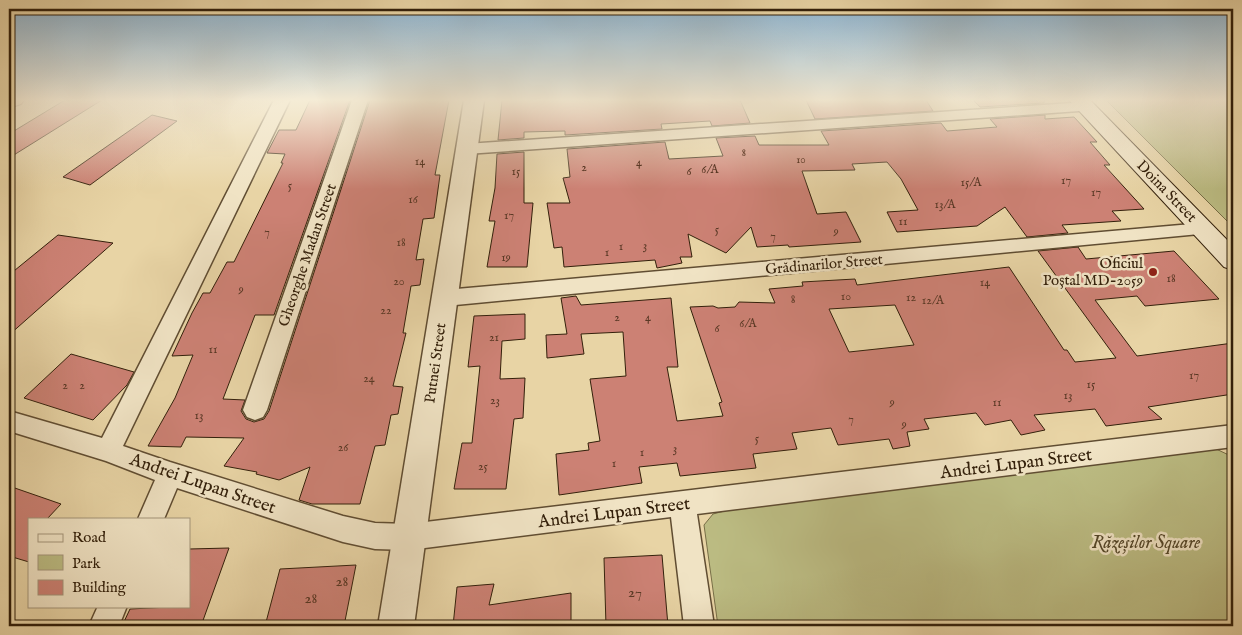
<svg xmlns="http://www.w3.org/2000/svg" width="1242" height="635" font-family="'IM FELL English',serif">
<rect width="100%" height="100%" fill="#e8d4a5"/>
<filter id="stains"><feTurbulence type="fractalNoise" baseFrequency=".004" numOctaves="4"/><feColorMatrix values="0 0 0 0 .2 0 0 0 0 .09 0 0 0 0 .02 0 0 0 .5 -.17"/></filter>
<radialGradient id="worn" r=".72"><stop offset=".6" stop-color="#630" stop-opacity="0"/><stop offset="1" stop-color="#630" stop-opacity=".3"/></radialGradient>
<path fill="#bbbb82" stroke="#776e46" d="M1106 100H1233V224H1230Z
M1214 448 1233 457V626H718L704 525 713 514 732 509Z"/>
<path fill="#cc8174" stroke="#33200b" fill-rule="evenodd" d="M65 100H102L9 158V134Z
M310 100H350L274 315H255L223 399 245 400 241 411 246 419 254 422 264 419 269 411 370 100H449L435 175H440L434 218 423 219 416 260 424 259 420 285 411 286 403 333H406L393 386 403 387 398 414 391 415 385 445 375 446 360 504H312L299 500 310 467 279 480 256 474 257 472 224 466 244 438 186 437 181 447 148 446 175 398 193 355 172 356 192 313 203 293H210L227 262H234L283 163H281L285 154 267 153 279 130H296Z
M502 100H740L750 123 712 126 710 121 661 124 662 129 565 135V131L524 132V138L498 140Z
M806 100H926L933 111 815 119Z
M973 100H1044V103L980 107Z
M152 115 177 121 90 185 63 177Z
M1045 115V119L1074 117 1097 142H1090L1110 165H1104L1144 209 1112 211 1121 221 1062 225 1068 233 1027 237 1005 207 977 226 897 232 887 212 918 210 901 179 887 162 852 164 855 170 802 171 817 214 846 212 861 242 789 247 788 245 757 247 751 227 726 253 688 234 692 257H680L682 263 657 268 655 260 564 267 562 247 554 248 547 203H570L563 178 570 177 567 149 665 142 669 159 723 156 716 138 755 136 759 145H829L821 131 941 123 947 131 997 127 990 119Z
M524 152V203H533L527 267H487L495 221H489L495 188 497 154Z
M58 235 113 243 9 335V275Z
M1078 247 1086 259 1174 251 1219 299 1145 306 1137 296 1095 300 1137 356 1233 343V394L1148 407 1162 419 1106 426 1095 409 1034 415 1045 430 1021 435 1011 420 985 425 976 413 924 419 929 429 907 432 910 446 893 449 889 439 838 445 831 428 792 433 797 449 753 454 756 468 680 476 677 463 639 467 642 483 559 495 556 454 589 450 588 443 600 441 590 379 626 376 623 332 581 334 584 354 547 358 546 335 567 334 561 298 576 296 581 305 671 298 678 367H667L677 421 723 416 719 403 722 402 690 307 713 306 718 308 735 307 739 302 775 303 769 289 803 286 802 282 855 279 857 285 1009 267 1064 350H1067L1075 362 1116 358 1038 251ZM895 305 914 345 849 352 829 309Z
M525 314V339L502 341 500 379 525 378 523 418 514 419 506 489H454L462 443H472L480 366 468 367 474 316Z
M71 354 134 372 127 385 93 420 24 398Z
M9 486 61 504 47 519H29V562L9 556Z
M229 548 201 626H122L130 609 189 606V549Z
M662 555 668 626H606L604 558Z
M356 565 344 626H265L280 569Z
M494 584 489 605 571 593V626H453L457 587Z"/>
<g fill="none" stroke-linecap="round" stroke-linejoin="round">
<defs>
<path id="minor" d="M274 100H290L123 446 170 462 343 516 375 523 409 524 1233 425V447L697 514 714 626H684L671 517 409 550 375 549 343 542 177 488 164 519H138L155 480 106 461 9 431V411L102 438Z
M352 100H368L267 410 263 417 255 420 247 417 243 410Z
M1087 102 1095 107 1093 110 466 154 460 153 458 149 460 145 466 144Z
M1203 223 1210 225 1212 229 1210 233 445 306 438 303 435 298 438 293 445 290Z
M98 606H127L119 626H89Z"/>
<path id="tertiary" d="M464 100H484L414 626H378Z"/>
<path id="secondary" d="M1069 100H1090L1233 246V270L1224 267Z"/>
<path id="trunk" d="M9 100H24L21 104 9 108Z"/>
</defs>
<use href="#minor" stroke="#604d32" stroke-width="3"/>
<use href="#tertiary" stroke="#604d32" stroke-width="3"/>
<use href="#secondary" stroke="#33200b" stroke-width="2"/>
<use href="#trunk" stroke="#33200b" stroke-width="2"/>
<use href="#minor" fill="#f0e3c4" fill-rule="evenodd"/>
<use href="#tertiary" fill="#f0e3c4" fill-rule="evenodd"/>
<use href="#secondary" fill="#f0e3c4" fill-rule="evenodd"/>
<use href="#trunk" fill="#e4ba72" fill-rule="evenodd"/>
</g>
<linearGradient id="sky" x2="0" y2="1"><stop stop-color="#8ab4d3"/><stop offset="0.53" stop-color="#f5ecd6"/><stop offset="1" stop-color="#f5ecd6" stop-opacity="0"/></linearGradient>
<rect width="1242" height="189" fill="url(#sky)"/>
<circle fill="#8f2418" stroke="#f0e3c4" stroke-width="2" cx="1153" cy="272" r="5"/>
<g text-anchor="middle" stroke-width="5" stroke-linejoin="round" paint-order="stroke">
<g font-size="11" fill="#593825">
<text x="744" y="156">8</text>
<text x="801" y="163">10</text>
</g>
<g font-size="12" fill="#593825">
<text x="420" y="165">14</text>
<text x="639" y="166">4</text>
<text x="584" y="171">2</text>
<text x="710" y="173">6/A</text>
<text x="516" y="175">15</text>
<text x="689" y="175">6</text>
<text x="1066" y="184">17</text>
<text x="971" y="186">15/A</text>
<text x="290" y="189">5</text>
<text x="1096" y="196">17</text>
<text x="413" y="203">16</text>
<text x="945" y="208">13/A</text>
<text x="509" y="219">17</text>
<text x="903" y="225">11</text>
<text x="717" y="233">5</text>
<text x="836" y="235">9</text>
<text x="267" y="236">7</text>
<text x="773" y="240">7</text>
<text x="401" y="246">18</text>
<text x="645" y="249">3</text>
<text x="621" y="250">1</text>
<text x="607" y="256">1</text>
<text x="506" y="261">19</text>
<text x="1171" y="282">18</text>
<text x="399" y="285">20</text>
<text x="985" y="286">14</text>
<text x="241" y="293">9</text>
<text x="846" y="300">10</text>
<text x="911" y="301">12</text>
<text x="793" y="303">8</text>
<text x="933" y="304">12/A</text>
<text x="386" y="314">22</text>
<text x="617" y="321">2</text>
<text x="648" y="321">4</text>
<text x="748" y="327">6/A</text>
<text x="717" y="332">6</text>
<text x="494" y="341">21</text>
<text x="213" y="353">11</text>
<text x="1194" y="379">17</text>
<text x="369" y="382">24</text>
<text x="1091" y="388">15</text>
<text x="65" y="389">2</text>
<text x="82" y="389">2</text>
<text x="1068" y="399">13</text>
<text x="495" y="404">23</text>
<text x="892" y="406">9</text>
<text x="997" y="406">11</text>
<text x="199" y="419">13</text>
<text x="851" y="423">7</text>
<text x="904" y="428">9</text>
<text x="757" y="442">5</text>
<text x="343" y="451">26</text>
<text x="675" y="452">3</text>
<text x="642" y="456">1</text>
<text x="614" y="467">1</text>
<text x="483" y="470">25</text>
</g>
<g font-size="15" fill="#33200b" stroke="#f0e3c4">
<text transform="translate(1167 191) rotate(46)" y="5">Doina Street</text>
<text transform="translate(307 255) rotate(-71)" y="5">Gheorghe Madan Street</text>
<text transform="translate(824 264) rotate(-5)" y="5">Grădinarilor Street</text>
<text transform="translate(435 363) rotate(-82)" y="5">Putnei Street</text>
</g>
<g font-size="15" fill="#33200b" stroke="#f0e3c4" text-anchor="end">
<text x="1143" y="268">Oficiul<tspan x="1143" dy="17">Poștal MD-2059</tspan></text>
</g>
<g font-size="15" fill="#593825">
<text x="342" y="586">28</text>
<text x="635" y="597">27</text>
<text x="311" y="603">28</text>
</g>
<g font-size="18" fill="#33200b" stroke="#f0e3c4">
<text transform="translate(1016 463) rotate(-7)" y="6">Andrei Lupan Street</text>
<text transform="translate(203 483) rotate(19)" y="6">Andrei Lupan Street</text>
<text transform="translate(614 512) rotate(-7)" y="6">Andrei Lupan Street</text>
</g>
<g font-size="18" font-style="italic" fill="#554729" stroke="#f0e3c4">
<text x="1146" y="548">Răzeșilor Square</text>
</g>
</g>
<rect width="1242" height="635" fill="none" stroke="#e8d4a5" stroke-width="30"/>
<rect x="10" y="10" width="1222" height="615" fill="none" stroke="#33200b" stroke-width="2.5"/>
<rect x="15" y="15" width="1212" height="605" fill="none" stroke="#33200b"/>
<rect x="28" y="518" width="162" height="90" fill="#f0e3c4" stroke="#a4957a"/>
<rect x="38" y="534" width="25" height="8" fill="#f0e3c4" stroke="#a4957a"/>
<text x="72" y="542" font-size="15" fill="#33200b">Road</text>
<rect x="38" y="555" width="25" height="15" fill="#bbbb82" stroke="#a4957a"/>
<text x="72" y="568" font-size="15" fill="#33200b">Park</text>
<rect x="38" y="580" width="25" height="15" fill="#cc8174" stroke="#a4957a"/>
<text x="72" y="592" font-size="15" fill="#33200b">Building</text>
<rect width="100%" height="100%" filter="url(#stains)"/>
<rect width="100%" height="100%" fill="url(#worn)"/>
</svg>
